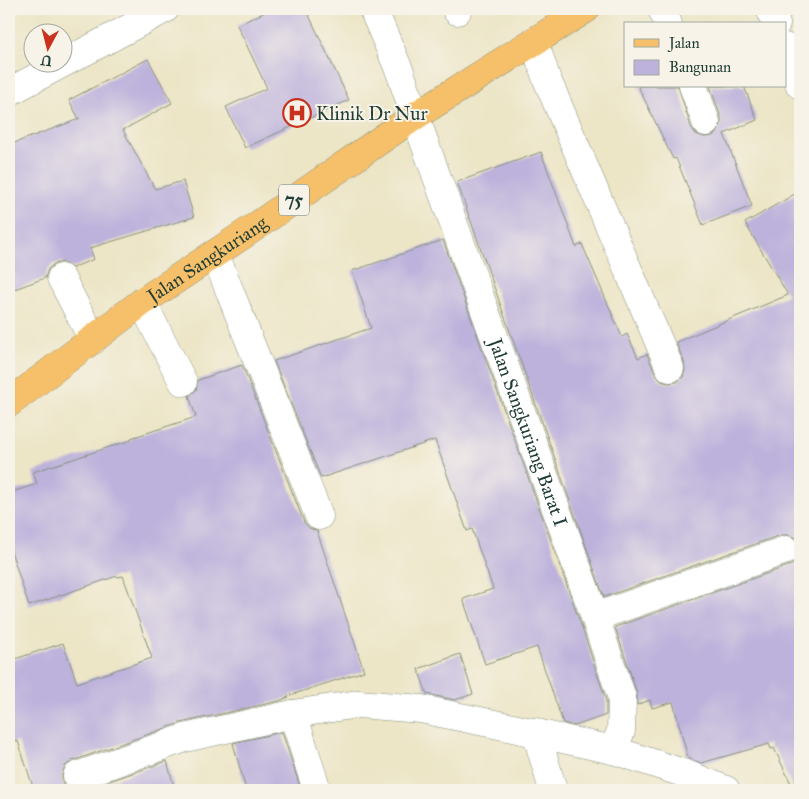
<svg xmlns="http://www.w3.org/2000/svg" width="809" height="799" font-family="'IM FELL Great Primer',serif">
<rect width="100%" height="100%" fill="#f7f3e8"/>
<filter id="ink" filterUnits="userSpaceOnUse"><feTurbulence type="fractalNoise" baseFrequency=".02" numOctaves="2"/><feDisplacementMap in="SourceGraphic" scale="10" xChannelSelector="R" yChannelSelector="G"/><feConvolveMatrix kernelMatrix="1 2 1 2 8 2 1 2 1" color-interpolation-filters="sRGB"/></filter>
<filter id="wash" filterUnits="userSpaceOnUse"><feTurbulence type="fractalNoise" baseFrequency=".0096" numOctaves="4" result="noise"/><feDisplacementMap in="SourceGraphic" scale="20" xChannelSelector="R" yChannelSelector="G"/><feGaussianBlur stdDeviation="1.12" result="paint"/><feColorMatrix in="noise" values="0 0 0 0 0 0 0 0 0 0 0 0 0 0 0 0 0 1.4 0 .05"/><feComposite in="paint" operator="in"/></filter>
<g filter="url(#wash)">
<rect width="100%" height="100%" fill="#ece5c6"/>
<g id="blocks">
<path fill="#bdb2dc" d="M272 9H306L349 100 245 148 226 107 267 88 237 25Z
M148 59 172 103 123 130 155 189 183 181 194 217 90 248 94 259 72 268 62 262 54 264 48 269 45 278 9 291V145L79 119 69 100Z
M638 86H678L691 127 696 134 704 137 712 136 718 132 721 124V117L710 86H744L757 120 724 134 752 206 703 225 676 158 673 159Z
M541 152 576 247 582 244 622 337 627 334 638 358 647 354 656 375 661 381 668 383 677 382 683 377 685 370 684 362 676 342 788 295 745 223 800 191V544L796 538 789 535H781L604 597 457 182Z
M443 240 580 622 606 700V715L575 726 563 723 537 647 485 664 463 599 493 589 472 529 467 531 435 440 321 478 274 361 371 328 352 271Z
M242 365 304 522 309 528 317 531 364 671 288 696 289 697 279 701 180 723 72 761 65 766 62 774V782L66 788 72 790H34L18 741 9 744V661L63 643 77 683 152 658 123 576 118 577 117 576 29 606 9 545V493L37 484 33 472 131 440V438L196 417 189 396 196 390 198 380Z
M800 555V790H794L774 748 771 749 769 744 701 763 688 758 673 702 652 708 650 700 637 705V693L615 627 791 565 797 561Z
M460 654 473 694 455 700 427 694 418 669Z
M282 732 301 790H246L233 743Z
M167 761 175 790H84Z"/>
</g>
</g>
<g filter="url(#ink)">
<use href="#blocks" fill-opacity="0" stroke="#86917d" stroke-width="1"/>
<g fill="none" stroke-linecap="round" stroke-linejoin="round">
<defs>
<g id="minor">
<path id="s1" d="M373 9 400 72 415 116 595 617 622 698 621 731 613 750"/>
<path d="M456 9 457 11"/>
<path d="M662 9 668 24"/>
<path d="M770 9 776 24"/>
<path d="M534 41 546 77 670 368"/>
<path d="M785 47 800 85"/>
<path d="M693 86 706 122"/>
<path d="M9 92 165 9"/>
<path d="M215 254 319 516"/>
<path d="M61 278 93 340"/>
<path d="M142 302 183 382"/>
<path d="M595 617 786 550"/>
<path d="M293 714 317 790"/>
<path d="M536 732 553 790"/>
<path d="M77 776 185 738 293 714 358 704 421 709 499 725 613 750 686 774 726 790"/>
</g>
<g id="major">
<path id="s2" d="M9 403 142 302 252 229 415 116 586 9"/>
</g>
</defs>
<use href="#minor" stroke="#86917d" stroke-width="29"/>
<use href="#major" stroke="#86917d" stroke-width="29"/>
<use href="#minor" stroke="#fff" stroke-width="28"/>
<use href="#major" stroke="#f6c06b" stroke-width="28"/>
</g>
</g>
<defs>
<symbol id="hospital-ring" viewBox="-11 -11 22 22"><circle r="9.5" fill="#f7f3e8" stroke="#c8321e" stroke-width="1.5"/><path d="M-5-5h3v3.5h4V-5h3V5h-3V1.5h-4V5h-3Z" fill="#c8321e"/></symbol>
</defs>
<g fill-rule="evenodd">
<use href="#hospital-ring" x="281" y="97" width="32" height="32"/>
</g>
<g text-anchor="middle" stroke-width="4" stroke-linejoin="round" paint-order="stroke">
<rect fill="#f7f3e8" stroke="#60746a" stroke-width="1" x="279" y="184.5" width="30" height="31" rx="4"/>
<g font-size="18" font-weight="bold" fill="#1f3d34">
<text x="294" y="206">75</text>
</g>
<g font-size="19" fill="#1f3d34" stroke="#f7f3e8" text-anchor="start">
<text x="316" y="120">Klinik Dr Nur</text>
</g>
<g font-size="19" fill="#1f3d34" stroke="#f7f3e8">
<text dy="7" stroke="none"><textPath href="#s2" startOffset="245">Jalan Sangkuriang</textPath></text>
<text dy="7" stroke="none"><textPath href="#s1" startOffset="451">Jalan Sangkuriang Barat I</textPath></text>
</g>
</g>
<rect width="809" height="799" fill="none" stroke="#f7f3e8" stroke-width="30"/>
<rect x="624" y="22" width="162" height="65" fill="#f7f3e8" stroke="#a1aaa0"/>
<rect x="634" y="39" width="25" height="8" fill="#f6c06b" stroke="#a1aaa0"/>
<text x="669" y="48" font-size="15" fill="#1f3d34">Jalan</text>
<rect x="634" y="60" width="25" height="15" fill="#bdb2dc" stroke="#a1aaa0"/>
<text x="669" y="72" font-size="15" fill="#1f3d34">Bangunan</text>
<g transform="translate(48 48) rotate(187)"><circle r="24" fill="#f7f3e8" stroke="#a1aaa0"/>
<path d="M0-4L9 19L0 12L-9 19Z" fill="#c8321e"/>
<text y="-8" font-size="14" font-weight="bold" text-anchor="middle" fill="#1f3d34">U</text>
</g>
</svg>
